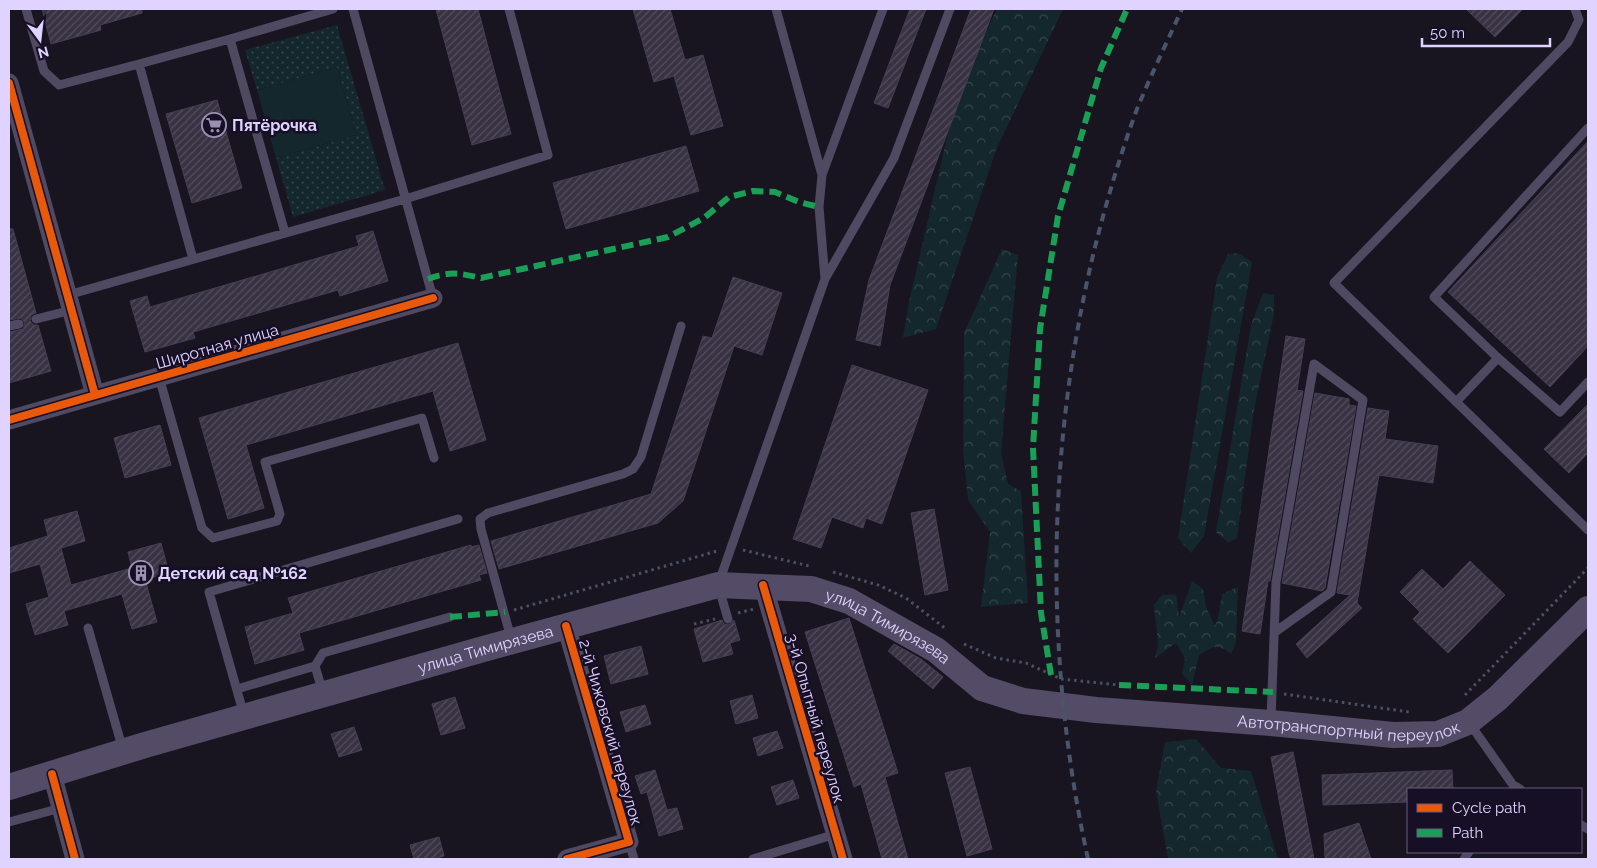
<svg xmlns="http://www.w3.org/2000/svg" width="1597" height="868" font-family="Raleway,sans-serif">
<defs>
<pattern id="grass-dots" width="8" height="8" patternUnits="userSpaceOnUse" patternTransform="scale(1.25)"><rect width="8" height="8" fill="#13272d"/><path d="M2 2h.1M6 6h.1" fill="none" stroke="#35454c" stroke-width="1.8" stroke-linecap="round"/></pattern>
<pattern id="forest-crowns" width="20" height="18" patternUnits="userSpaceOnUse" patternTransform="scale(1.25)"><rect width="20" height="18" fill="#13272d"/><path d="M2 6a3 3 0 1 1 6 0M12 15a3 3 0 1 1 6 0" fill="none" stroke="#35454c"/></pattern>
<pattern id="building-hatch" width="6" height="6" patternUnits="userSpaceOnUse" patternTransform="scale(1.25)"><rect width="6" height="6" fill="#383242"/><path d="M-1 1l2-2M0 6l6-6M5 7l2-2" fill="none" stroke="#544f5e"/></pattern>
</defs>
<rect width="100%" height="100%" fill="#181420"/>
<path fill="url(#grass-dots)" d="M337 25 385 190 293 217 276 158 356 135 337 67 257 90 245 50Z"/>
<path fill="url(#forest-crowns)" d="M997 9H1063L996 150 936 329 903 338 909 302 947 137 964 76Z
M1002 249 1018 255 1001 453 1008 484 1021 491 1028 603 981 607 990 532 968 500 963 451 964 333Z
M1238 253 1252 262 1204 536 1191 553 1178 538 1217 277 1228 254Z
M1263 293 1274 295V314L1254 410 1237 538 1228 543 1216 532 1251 325Z
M1192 581 1203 589 1206 607 1215 626 1218 618 1222 594 1238 587 1236 642 1231 654C1217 643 1214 646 1199 655L1192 685 1182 674 1185 658 1176 643 1155 658 1158 644 1154 605 1162 595 1176 594 1179 617Z
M1196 739 1221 768 1251 771 1278 859H1168L1156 791 1165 742Z"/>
<path fill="#13272d" d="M337 67 356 135 276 158 257 90Z"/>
<path fill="url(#building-hatch)" stroke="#463e54" d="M42 9H142V13L100 25 101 30 51 44Z
M436 9H478L511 134 472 145Z
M633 9H670L685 60 703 55 723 126 691 135 674 76 654 82Z
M910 9H926L888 108 874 103Z
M971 9H994L890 285 880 346 856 340 869 280Z
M1466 9H1523L1495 37Z
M217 100 242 188 192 203 166 114Z
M1588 141V346L1550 387 1448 292Z
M686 146 699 191 566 229 553 183Z
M9 229H13L36 313 31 315 30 321 34 325H38L51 371 9 383V332L23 329 25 323 21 318 9 320Z
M373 231 388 281 340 296 338 290 193 332 195 338 145 352 130 301 147 296 150 307 359 246 356 236Z
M733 277 782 293 762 355 734 346 683 501 658 523 499 569 491 541 651 494 703 336 712 338Z
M1286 336 1305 339 1297 390 1303 391 1270 581H1268L1260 634 1242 631Z
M458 343 486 440 450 451 433 391 246 445 264 508 228 519 199 418Z
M852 365 928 390 882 524 866 518 863 528 832 517 821 548 793 539Z
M1315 393 1349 399V405L1356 406 1325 588 1322 591 1282 583Z
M1588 404V453L1569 473 1544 449Z
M1368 408 1389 411 1385 439 1438 446 1433 483 1379 475 1357 603 1362 608 1307 658 1296 644 1350 595 1337 593Z
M160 425 171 465 125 478 114 438Z
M934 509 948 590 925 595 911 513Z
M77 511 85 541 61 548 71 585 132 568 128 552 161 543 169 573 145 579 157 622 132 629 122 594 64 611 68 625 35 635 26 604 49 597 40 564 9 573V548L48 536 44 520Z
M471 545V547L479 545 487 573 479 575 481 580 299 633 304 650 255 664 245 627 293 613 288 598Z
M1470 561 1505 595 1448 653 1413 619 1420 612 1400 592 1422 569 1443 589Z
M849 618 898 773 885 777 908 859H882L861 784 854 787 805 632Z
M722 620 724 624 729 625 734 620 740 640 730 643 733 654 703 662 694 629Z
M894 644 921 659 943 677 933 689 888 651Z
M641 646 648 674 611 684 604 656Z
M752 695 758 718 736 724 730 701Z
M455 697 465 728 441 735 432 704Z
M645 705 651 724 626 732 620 712Z
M354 727 362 750 339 757 331 734Z
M777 731 783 748 758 756 753 738Z
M1293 752 1306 818 1314 859H1291L1289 853 1271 757Z
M970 767 992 849 967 856 945 773Z
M655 770 667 810 677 808 683 829 659 836 647 792 641 794 635 776Z
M1452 770 1453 789H1408V802L1323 805 1322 775Z
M793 780 799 798 777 805 771 787Z
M1359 823 1371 859H1325L1324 834Z
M439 837 444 856 434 859H414L410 845Z"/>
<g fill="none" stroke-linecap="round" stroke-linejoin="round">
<path stroke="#4a5262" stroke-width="3" stroke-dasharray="2.5 4" stroke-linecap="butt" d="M743 550 809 566
M833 572 878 585 906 598 946 629
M514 610 717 551
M738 613 754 609
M694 624 715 619
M964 644 996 658 1026 663 1061 679 1119 685
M1284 694 1409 712
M1465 695 1588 568"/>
<path stroke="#4f4961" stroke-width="9" d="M26 9 44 71 59 85 139 64
M353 9 433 298
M776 9 822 175
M1575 9 1579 20 1568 42 1334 283 1588 530
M230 39 333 9
M1588 128 1434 297 1498 358 1560 412 1588 382
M193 259 139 64 230 39 285 233
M825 279 819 207 822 175 883 9
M68 295 405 199 548 155 509 9
M36 319 72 310
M9 326 19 324
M159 377 202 528 213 538 277 521 280 514 265 462 422 418 434 458
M1456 402 1498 358
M728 619 718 585 825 279 894 158 950 9
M88 628 123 750
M511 638 481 529 480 519 488 513 623 474 633 469 641 457 681 326
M315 666 323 653 450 617
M237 689 315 666 323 693
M244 715 209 592 458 519
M1271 720 1276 582 1314 364 1363 400 1331 592 1275 632
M1470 724 1513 785 1520 789
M9 822 61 808
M1581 825 1588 829
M629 842 634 859
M753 859 836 834
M1464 859 1469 852"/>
<path stroke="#4f4961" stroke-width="19" d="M9 83 95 395
M9 420 433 298
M763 585 843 859
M566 626 629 842 567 859
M52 774 75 859"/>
<path stroke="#544b67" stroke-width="26" id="s1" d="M9 787 145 745 487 648 718 585 811 589 849 601 936 650 982 688 1023 701 1096 710 1271 723 1393 735 1438 734 1468 722 1498 698 1588 609"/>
<path stroke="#48556c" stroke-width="4" stroke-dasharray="8 6" stroke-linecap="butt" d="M1088 859C1044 659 1046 451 1094 251 1106 203 1120 155 1137 109 1151 75 1167 42 1182 9"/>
<path stroke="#1a9f57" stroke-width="6" stroke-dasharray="12 6" stroke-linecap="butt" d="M428 279C450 271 459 273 481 278L668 237 704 218 729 197 753 191 775 192 799 202 819 207
M450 617 505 612
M1051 675 1041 613 1033 448 1040 329 1058 216 1101 68 1127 9
M1119 685 1273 692"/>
<defs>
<path id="cycleway" d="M9 83 95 395
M9 420 433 298
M763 585 843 859
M566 626 629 842 567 859
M52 774 75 859"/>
</defs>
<use href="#cycleway" stroke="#170f25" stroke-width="11"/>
<use href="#cycleway" stroke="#e8590c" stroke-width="8"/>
</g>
<defs>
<symbol id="supermarket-ring" viewBox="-11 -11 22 22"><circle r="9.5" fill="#170f25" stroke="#9b90b1" stroke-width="1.5"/><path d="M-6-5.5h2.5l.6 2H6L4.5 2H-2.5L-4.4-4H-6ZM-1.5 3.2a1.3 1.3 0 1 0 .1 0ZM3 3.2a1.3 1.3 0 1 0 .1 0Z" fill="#9b90b1"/></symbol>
<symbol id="building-ring" viewBox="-11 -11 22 22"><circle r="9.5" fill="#170f25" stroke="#9b90b1" stroke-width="1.5"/><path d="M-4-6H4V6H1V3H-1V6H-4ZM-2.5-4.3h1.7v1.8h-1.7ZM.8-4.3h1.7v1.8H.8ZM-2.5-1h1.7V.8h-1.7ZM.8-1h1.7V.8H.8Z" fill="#9b90b1"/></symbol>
</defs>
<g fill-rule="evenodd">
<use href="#supermarket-ring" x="200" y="111" width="28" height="28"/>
<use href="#building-ring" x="127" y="559" width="28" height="28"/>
</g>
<g text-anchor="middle" stroke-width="5" stroke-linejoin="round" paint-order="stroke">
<g font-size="16" font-weight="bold" fill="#e1d3ff" stroke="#170f25" text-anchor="start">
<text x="232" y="131">Пятёрочка</text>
<text x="158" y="579">Детский сад №162</text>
</g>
<g font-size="16" fill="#e1d3ff" stroke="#170f25">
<text transform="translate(217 346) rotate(-16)" y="6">Широтная улица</text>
<text dy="6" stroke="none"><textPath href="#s1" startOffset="916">улица Тимирязева</textPath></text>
<text dy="6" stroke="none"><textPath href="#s1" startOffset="496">улица Тимирязева</textPath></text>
<text transform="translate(816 718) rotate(74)" y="6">3-й Опытный переулок</text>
<text dy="6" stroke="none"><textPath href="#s1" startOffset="1400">Автотранспортный переулок</textPath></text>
<text transform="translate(611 732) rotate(74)" y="6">2-й Чижовский переулок</text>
</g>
</g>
<rect width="1597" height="868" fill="none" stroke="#e1d3ff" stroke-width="20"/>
<rect x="1407" y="788" width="175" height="65" fill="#170f25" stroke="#685d7c"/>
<rect x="1417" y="804" width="25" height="8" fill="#e8590c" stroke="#685d7c"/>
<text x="1452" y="813" font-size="15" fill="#e1d3ff">Cycle path</text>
<rect x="1417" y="829" width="25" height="8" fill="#1a9f57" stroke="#685d7c"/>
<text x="1452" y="838" font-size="15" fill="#e1d3ff">Path</text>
<g transform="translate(40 40) rotate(165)" stroke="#170f25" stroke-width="4" paint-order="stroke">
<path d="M0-4L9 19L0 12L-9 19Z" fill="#e1d3ff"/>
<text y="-8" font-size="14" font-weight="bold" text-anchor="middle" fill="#e1d3ff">N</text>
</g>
<path d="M1422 38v8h128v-8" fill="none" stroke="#e1d3ff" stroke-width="2.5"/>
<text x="1430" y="38" font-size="15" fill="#e1d3ff" stroke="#170f25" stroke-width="4" paint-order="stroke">50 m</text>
</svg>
